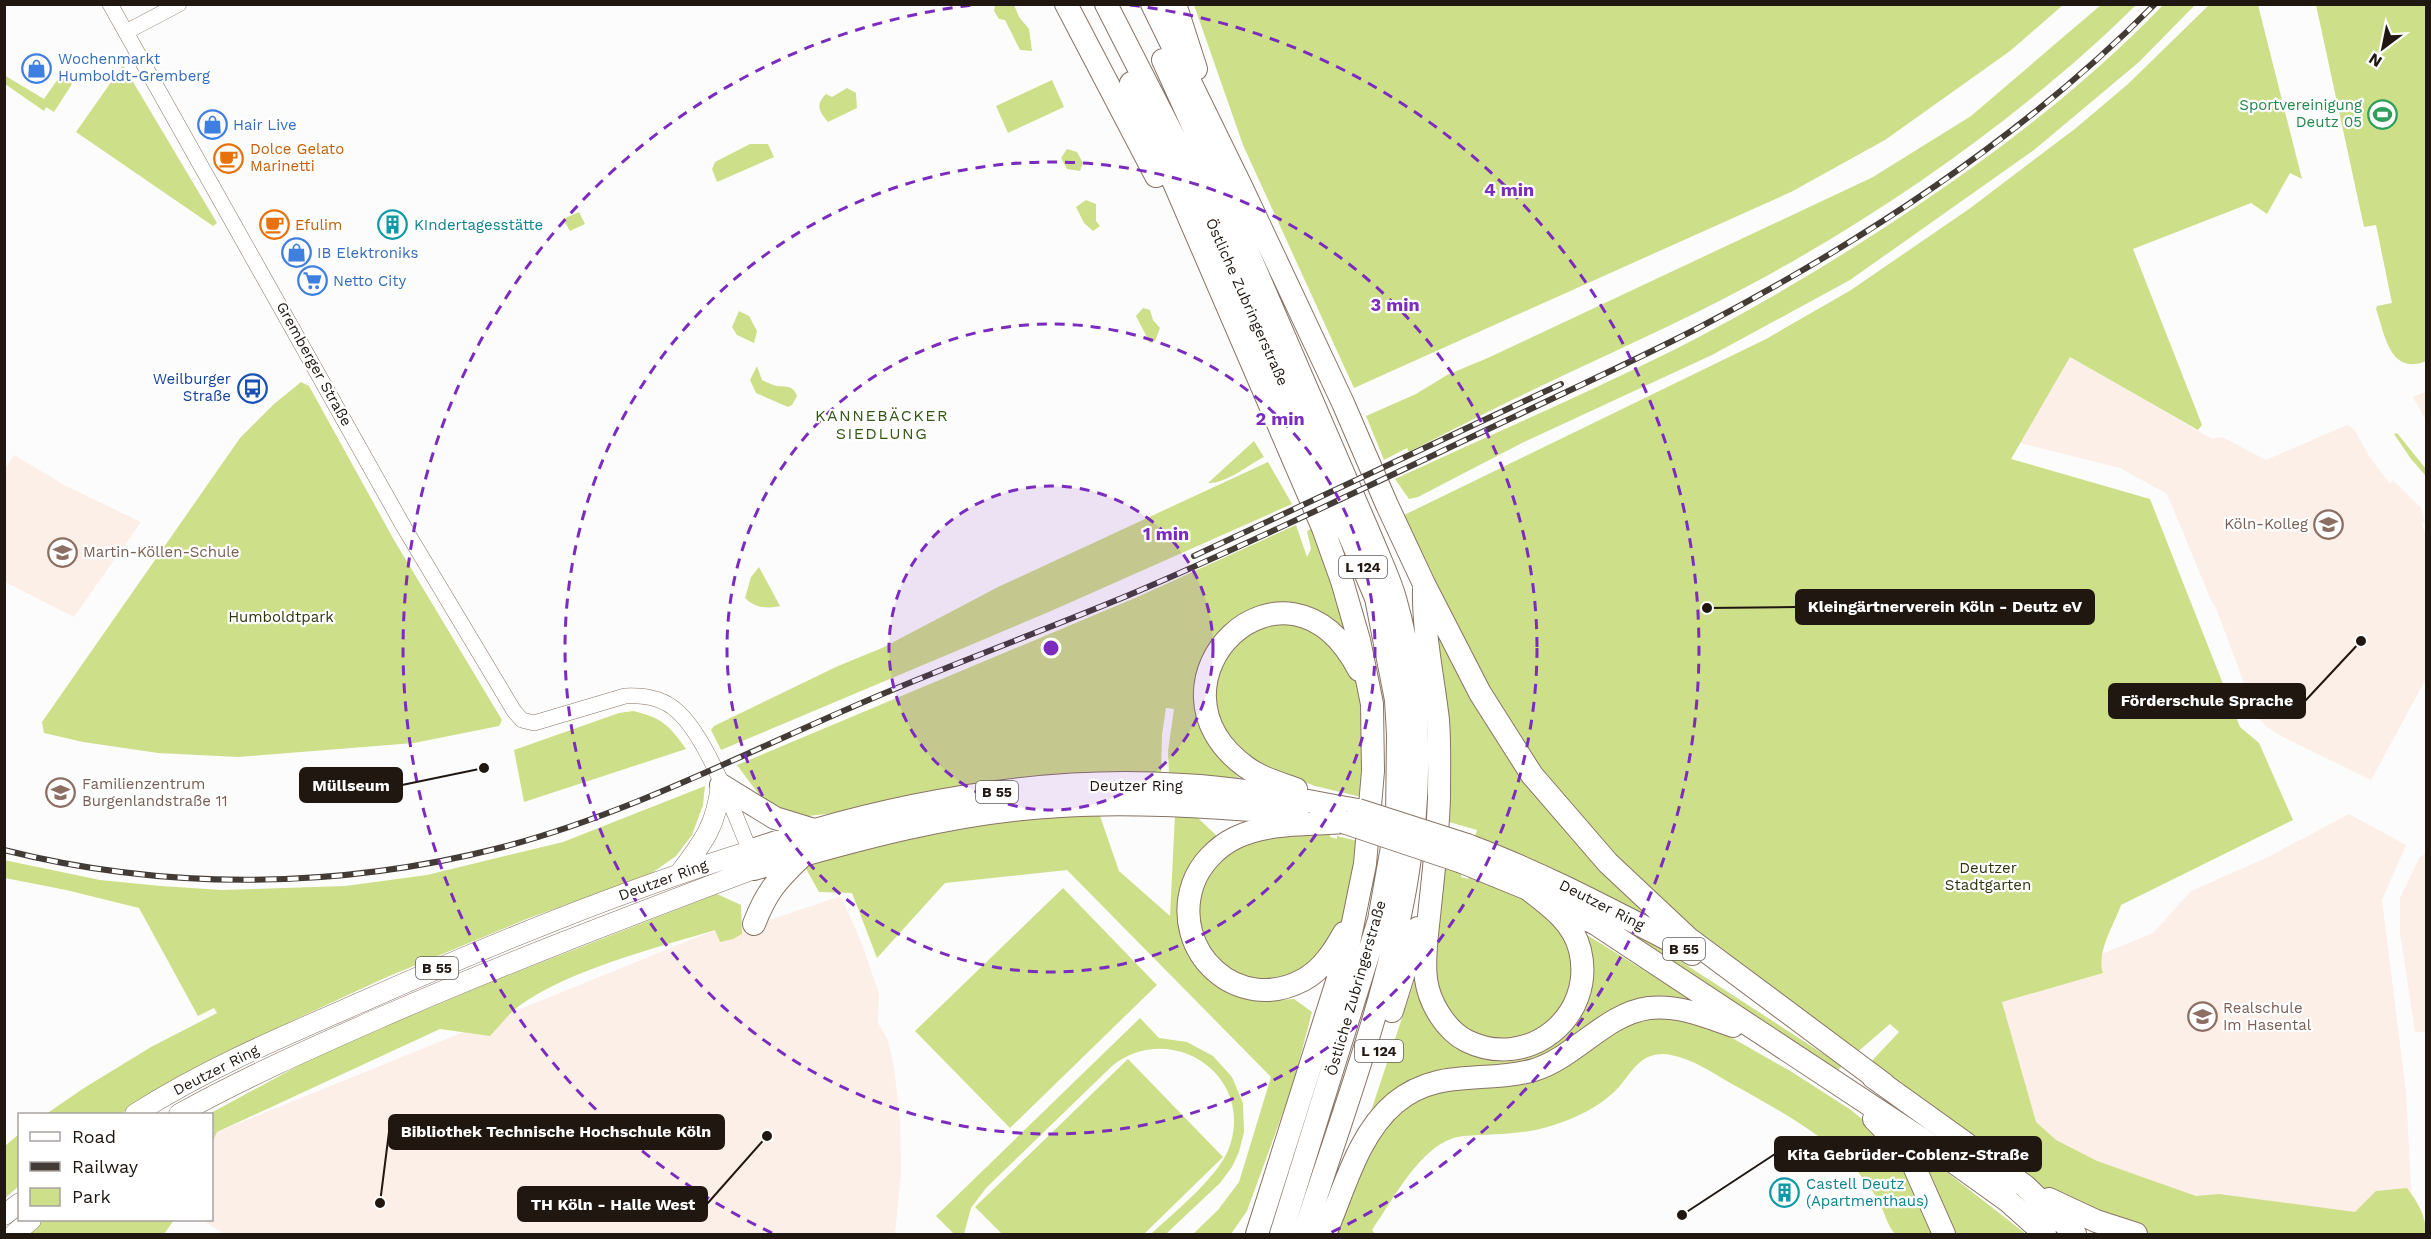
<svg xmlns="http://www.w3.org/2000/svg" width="2431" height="1239" font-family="'Work Sans',sans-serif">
<rect width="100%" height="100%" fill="#fcfcfc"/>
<path fill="#fcefe7" d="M2070 357 2212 439 2222 437 2266 460 2347 425 2354 429 2369 456 2390 484 2393 480 2421 508 2425 523 2422 524 2426 535V679L2371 780 2281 736 2267 727 2256 715 2216 608 2211 600 2167 494 2120 468 2020 443Z
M2426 391V421L2413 397Z
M14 455 66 486 141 522 74 617 5 582V469Z
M2349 814 2406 845 2382 900 2406 1092 2413 1220 2196 1196 2098 1164 2038 1132 2002 1002 2103 973 2100 965 2102 954 2153 933 2191 891 2266 858Z
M2426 853V1032H2415L2400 933V898L2419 858Z
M841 896 862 944 879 994 878 1023 888 1040 894 1067 900 1120 901 1174 895 1234H225L202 1220H212V1143L217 1132 715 930 749 927Z"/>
<path fill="#cedf89" d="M2102 4 2136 5C2027 113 1883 214 1748 286 1671 327 1592 361 1514 399 1479 416 1444 434 1409 452L1407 448 1384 460 1366 416 1416 394 1447 375 1490 357 1873 177 1971 116Z
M2164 4 2195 5 2139 62 2034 150 1850 280 1712 355 1522 443 1418 497 1409 499 1395 479C1496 432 1598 389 1697 338 1782 293 1864 243 1943 188 2022 133 2097 74 2164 4Z
M995 5H1014L1019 17 1029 29 1032 51 1020 50 1005 20 999 19 994 11Z
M1194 5V4L2063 5 2010 51 1885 140 1791 192 1354 388 1243 145Z
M2209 5H2258L2302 179 2290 173 2267 214 2251 203 2133 249 2202 425 2198 430 2070 357 2011 459 2150 499 2240 727 2259 743 2293 820 2121 905C2114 925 2096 952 2103 973L2002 1002 2036 1122 2056 1140 2097 1161 2196 1196 2219 1194 2355 1212 2376 1191 2407 1188C2418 1203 2426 1215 2426 1234H2150L2135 1231 2033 1186 1869 1064 1899 1032 1890 1024 1854 1055 1656 904 1516 741 1402 516 1766 339 1851 290 1969 209 2076 128 2128 84Z
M2316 5H2426V361C2390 376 2385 335 2376 309L2377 306 2392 303 2376 225 2364 227Z
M123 65 217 223 213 226 76 132Z
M4 75 44 99 60 76 72 84 54 112 46 107 44 111 5 84Z
M1052 80 1064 107 1008 133 996 106Z
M847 88 856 93 857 108 828 122C819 111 815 105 826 94L832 97Z
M750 144H768L774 157 717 182 712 169 715 162Z
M1067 149 1077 152 1083 163 1080 171 1067 169 1061 158Z
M1086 200 1096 204V221L1100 226 1093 231 1084 223 1076 207Z
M579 212 585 224 570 231 563 219Z
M1143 308 1150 310 1153 320 1160 328 1155 341 1150 343 1136 316Z
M739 311 749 316 757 331 754 343 737 335 732 327Z
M757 366 762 380C766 382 773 385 777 386 787 387 793 385 797 396L792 405 788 407 756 393 750 380Z
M301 382 309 386 394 540 502 720 499 726 414 743 238 757 158 753 83 742 44 733 42 722 240 438 274 404Z
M2397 433 2426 469V476L2411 459 2394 434Z
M1254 441 1264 457C1248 465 1226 484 1208 483Z
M1268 462 1292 504 1051 611 721 750 711 730 714 726 838 666 882 648 998 587Z
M1296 525 1307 557 1311 549 1307 531 1314 527 1354 642 1255 610 1197 705C1204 740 1218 755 1241 780L1169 775 1168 751 1174 709 1166 708 1162 735 1161 776 1095 773 1043 776 926 794 835 813 799 817 784 812 760 796 737 765 1135 598Z
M759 567 780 606C766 609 755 608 745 598L751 577Z
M1284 622 1327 637 1354 676 1360 695 1365 798 1315 786 1250 761 1222 731 1213 694 1221 659 1251 629Z
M1439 633 1533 790 1553 817 1575 842 1663 929 1482 841 1475 836 1477 830 1449 822C1452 759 1448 696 1436 634Z
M633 711C662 718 669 725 686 749L524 802 514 750 619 713Z
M705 786 703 805 692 835 676 856 649 875 529 918 387 977 296 1019 196 1069 120 1114H46L84 1088 151 1047 217 1013 214 1008 198 1016 139 908 66 890 5 878 4 860 100 880 161 886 222 890 345 886 427 875 563 842Z
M1175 815 1198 818 1218 837 1193 860 1184 875 1178 918 1183 940 1234 994 1253 1001 1294 999 1312 1012 1293 1085 1247 1211 1231 1234H1193L1218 1210 1239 1182 1271 1077 1067 870 945 883 877 958 852 893 819 892 804 865C864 848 923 832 984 822 1022 816 1061 816 1100 816L1119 871 1170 916Z
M1331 831 1330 837 1337 839V836L1362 842 1358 866 1338 934 1294 977 1255 982 1218 963 1196 920 1205 876 1230 851 1270 835Z
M1457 847 1651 942 1842 1066 1835 1073Z
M1443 867 1462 873 1461 877 1468 879 1471 872C1514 892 1572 917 1574 972 1575 983 1562 1008 1558 1019L1508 1043 1464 1030 1437 995 1431 948Z
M1063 888 1157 985 1010 1128 915 1031Z
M717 894 741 905 742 934 733 939 720 942 715 930C656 948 568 970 519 1006 508 1014 499 1027 490 1036L440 1029 217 1132 212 1143V1114H209L320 1054 491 982Z
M1579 930 1697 1003 1673 999 1543 1060 1478 1068 1369 1117 1415 979 1418 980C1427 993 1458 1045 1468 1051 1514 1081 1579 1042 1590 993 1595 973 1584 950 1579 930Z
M1669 1014 1720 1031 1792 1072 1851 1110 1869 1125 1903 1164 1937 1234H1895C1887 1225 1885 1213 1879 1202 1874 1192 1865 1181 1858 1172 1828 1136 1773 1107 1732 1084 1713 1073 1693 1059 1671 1055 1664 1053 1655 1054 1648 1057 1633 1064 1626 1081 1614 1092 1597 1108 1575 1118 1554 1125 1524 1135 1495 1134 1464 1136 1423 1139 1394 1199 1372 1230L1375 1234H1334L1347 1196 1382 1130 1416 1098 1471 1085 1635 1019Z
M1140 1018 1159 1038 1187 1042 1213 1056 1232 1077 1243 1103 1244 1132 1239 1152 1232 1167 1220 1183 1166 1234H1151C1175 1211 1223 1174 1231 1142 1251 1071 1168 1021 1112 1066L986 1188 971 1208 964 1234H954L936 1216Z
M1128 1059 1223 1157 1144 1234H1002L975 1207Z
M19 1134V1186L5 1198V1146Z
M1912 1145 2026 1234H1954Z
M44 1220H174L164 1234H27Z"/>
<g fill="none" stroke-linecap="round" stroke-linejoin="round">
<defs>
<path id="minor" d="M110 4 405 529 514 711 522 720 534 723 625 696C644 695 663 698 677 711 707 737 734 813 750 851
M126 32 179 4"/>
<path id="major" d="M680 873C704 841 716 826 721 785
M135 1114C207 1068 286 1035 364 1001 490 945 618 892 750 851
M179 1114C242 1079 309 1049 375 1020 500 965 627 917 754 869
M4 1215 20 1203
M14 1234 31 1220"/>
<path id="highway" d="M1066 4 1156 176
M1106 4 1180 149 1351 539 1376 598 1396 700 1398 735 1397 819 1379 920 1281 1234
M1152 4 1242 188 1343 403 1387 505 1424 584 1480 693 1532 775 1608 863 1688 938 1884 1084
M1175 4 1196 69
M1163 60 1199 139 1373 542C1381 562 1391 582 1396 602 1458 826 1371 1024 1304 1234
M1131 83 1323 528 1342 581 1359 640 1372 704 1373 771 1365 864 1348 947 1257 1234
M1424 589C1423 631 1433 677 1438 720 1440 745 1439 772 1439 797 1438 833 1434 870 1430 906 1428 930 1423 955 1426 979 1429 1002 1445 1030 1467 1041 1528 1071 1596 1017 1580 950 1573 922 1550 906 1528 889
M721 785 775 818 814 830
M1296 789C1279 783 1261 778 1246 767 1131 683 1286 530 1359 670
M1343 822C1309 825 1267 822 1235 838 1217 847 1200 864 1193 884 1170 952 1238 1015 1303 980 1322 970 1334 951 1344 933
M1467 845C1540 872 1607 908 1675 943L1692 954
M750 851C883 804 1043 775 1183 785 1242 788 1300 800 1358 810
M1462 862 1528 889 1596 924 1920 1138 2008 1201 2045 1234
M754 869C854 840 957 811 1061 806 1140 801 1219 808 1297 813
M754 924C766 893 776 881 800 858
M1392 1011 1418 928
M1873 1077 2025 1186 2075 1234
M1874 1119 1909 1155 1944 1234
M2049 1199 2096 1221 2136 1234
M1325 1234C1344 1191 1357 1135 1395 1103 1438 1067 1485 1084 1534 1070 1576 1057 1605 1014 1649 1008 1679 1005 1705 1016 1733 1026"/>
</defs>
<use href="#minor" stroke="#887364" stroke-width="16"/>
<use href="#major" stroke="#887364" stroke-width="21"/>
<use href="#highway" stroke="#887364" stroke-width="24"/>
<use href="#minor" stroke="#fff" stroke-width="15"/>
<use href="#major" stroke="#fff" stroke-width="20"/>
<use href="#highway" stroke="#fff" stroke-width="22"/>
<defs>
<path id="rail" d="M1194 556 1561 384
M4 850C166 891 338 889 499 848 638 812 765 742 897 688 974 656 1052 627 1129 595 1260 539 1389 476 1518 415 1578 386 1640 358 1700 327 1864 241 2024 137 2155 4"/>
</defs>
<use href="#rail" stroke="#433b36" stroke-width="6"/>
<use href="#rail" stroke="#fff" stroke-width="4" stroke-dasharray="11" stroke-linecap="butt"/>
<defs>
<path id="highway-bridge" d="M1358 810 1467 845
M1343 822 1462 862"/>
</defs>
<use href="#highway-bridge" stroke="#887364" stroke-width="24" stroke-linecap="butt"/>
<use href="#highway-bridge" stroke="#fff" stroke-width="22"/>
</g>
<circle cx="1051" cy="648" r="162" fill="#7b2cbf" fill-opacity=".12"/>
<g fill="none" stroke="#7b2cbf" stroke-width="3" stroke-dasharray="10 8">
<circle cx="1051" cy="648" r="162"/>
<circle cx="1051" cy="648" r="324"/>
<circle cx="1051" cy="648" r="486"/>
<path d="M772 1233A648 648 0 0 1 972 5M1130 5A648 648 0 0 1 1330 1233"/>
</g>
<defs>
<symbol id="shop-ring" viewBox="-11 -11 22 22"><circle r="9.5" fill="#fff" stroke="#3f7fe0" stroke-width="1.5"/><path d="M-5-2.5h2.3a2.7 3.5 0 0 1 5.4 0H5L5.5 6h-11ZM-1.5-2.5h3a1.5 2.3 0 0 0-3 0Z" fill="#3f7fe0"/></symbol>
<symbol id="stadium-ring" viewBox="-11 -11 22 22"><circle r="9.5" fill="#fff" stroke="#2e9e5b" stroke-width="1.5"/><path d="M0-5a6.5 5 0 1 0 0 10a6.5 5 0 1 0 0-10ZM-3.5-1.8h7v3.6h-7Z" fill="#2e9e5b"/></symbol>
<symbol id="cafe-ring" viewBox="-11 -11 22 22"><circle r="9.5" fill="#fff" stroke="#e8710a" stroke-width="1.5"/><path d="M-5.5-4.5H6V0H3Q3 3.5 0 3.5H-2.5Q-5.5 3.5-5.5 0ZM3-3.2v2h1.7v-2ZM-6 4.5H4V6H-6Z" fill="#e8710a"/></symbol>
<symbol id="building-ring" viewBox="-11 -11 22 22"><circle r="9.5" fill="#fff" stroke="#0f9aa8" stroke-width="1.5"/><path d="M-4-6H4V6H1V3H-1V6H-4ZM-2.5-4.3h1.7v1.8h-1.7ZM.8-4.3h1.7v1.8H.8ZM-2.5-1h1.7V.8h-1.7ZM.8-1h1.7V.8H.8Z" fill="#0f9aa8"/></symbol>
<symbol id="supermarket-ring" viewBox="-11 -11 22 22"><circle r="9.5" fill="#fff" stroke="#3f7fe0" stroke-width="1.5"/><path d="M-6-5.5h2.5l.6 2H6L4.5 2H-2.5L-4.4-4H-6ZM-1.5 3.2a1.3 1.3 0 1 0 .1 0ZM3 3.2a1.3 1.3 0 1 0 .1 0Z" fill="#3f7fe0"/></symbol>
<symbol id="bus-ring" viewBox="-11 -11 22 22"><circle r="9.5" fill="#fff" stroke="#1a4fb4" stroke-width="1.5"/><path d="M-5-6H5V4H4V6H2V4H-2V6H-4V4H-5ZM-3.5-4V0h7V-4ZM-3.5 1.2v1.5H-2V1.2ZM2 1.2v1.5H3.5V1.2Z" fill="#1a4fb4"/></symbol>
<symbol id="school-ring" viewBox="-11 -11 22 22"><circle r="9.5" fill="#fff" stroke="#8d6e63" stroke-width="1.5"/><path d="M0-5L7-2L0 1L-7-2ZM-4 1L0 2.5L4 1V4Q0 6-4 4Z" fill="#8d6e63"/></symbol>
</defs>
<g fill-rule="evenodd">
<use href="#shop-ring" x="20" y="52" width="33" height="33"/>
<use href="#stadium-ring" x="2366" y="98" width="33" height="33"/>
<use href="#shop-ring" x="196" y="108" width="33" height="33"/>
<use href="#cafe-ring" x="212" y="142" width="33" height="33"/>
<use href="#cafe-ring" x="258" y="208" width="33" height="33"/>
<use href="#building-ring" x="376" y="208" width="33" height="33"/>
<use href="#shop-ring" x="280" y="236" width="33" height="33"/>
<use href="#supermarket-ring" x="296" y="264" width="33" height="33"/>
<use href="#bus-ring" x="236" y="372" width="33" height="33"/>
<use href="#school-ring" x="2312" y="508" width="33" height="33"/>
<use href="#school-ring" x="46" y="536" width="33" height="33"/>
<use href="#school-ring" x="44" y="776" width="33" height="33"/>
<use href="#school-ring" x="2186" y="1000" width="33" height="33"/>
<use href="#building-ring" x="1768" y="1176" width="33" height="33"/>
</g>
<g text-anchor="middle" stroke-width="4.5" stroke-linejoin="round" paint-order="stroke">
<g fill="#fff" stroke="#635d58" stroke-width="1.5">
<rect x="1339" y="556" width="48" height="22" rx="4.5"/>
<rect x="976" y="781" width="42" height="22" rx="4.5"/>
<rect x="1663" y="938" width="42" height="22" rx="4.5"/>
<rect x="416" y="957" width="42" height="22" rx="4.5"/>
<rect x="1355" y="1040" width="48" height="22" rx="4.5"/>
</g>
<g font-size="14" font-weight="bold" fill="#201711">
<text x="1363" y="572">L 124</text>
<text x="997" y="797">B 55</text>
<text x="1684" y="954">B 55</text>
<text x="437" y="973">B 55</text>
<text x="1379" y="1056">L 124</text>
</g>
<g font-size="15" fill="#366cbe" stroke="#fff" text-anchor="start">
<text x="58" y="64">Wochenmarkt<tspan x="58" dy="17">Humboldt-Gremberg</tspan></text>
<text x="233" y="130">Hair Live</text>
<text x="317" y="258">IB Elektroniks</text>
<text x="333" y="286">Netto City</text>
</g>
<g font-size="15" fill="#27864d" stroke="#fff" text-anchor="end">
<text x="2362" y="110">Sportvereinigung<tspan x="2362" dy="17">Deutz 05</tspan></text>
</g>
<g font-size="15" fill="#c56008" stroke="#fff" text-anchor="start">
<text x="250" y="154">Dolce Gelato<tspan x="250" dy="17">Marinetti</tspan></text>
<text x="295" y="230">Efulim</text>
</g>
<g font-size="15" fill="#0d838f" stroke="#fff" text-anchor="start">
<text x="414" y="230">KIndertagesstätte</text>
<text x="1806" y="1189">Castell Deutz<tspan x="1806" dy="17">(Apartmenthaus)</tspan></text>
</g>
<g font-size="15" fill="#201711" stroke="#fff">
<text transform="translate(1247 302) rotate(66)" y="5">Östliche Zubringerstraße</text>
<text transform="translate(314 364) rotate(61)" y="5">Gremberger Straße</text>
<text x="1136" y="791">Deutzer Ring</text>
<text transform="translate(663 880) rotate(-20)" y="5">Deutzer Ring</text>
<text transform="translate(1602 905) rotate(27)" y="5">Deutzer Ring</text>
<text transform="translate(1356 988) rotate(-74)" y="5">Östliche Zubringerstraße</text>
<text transform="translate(216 1070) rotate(-27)" y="5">Deutzer Ring</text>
</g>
<g font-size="15" fill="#164399" stroke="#fff" text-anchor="end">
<text x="231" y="384">Weilburger<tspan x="231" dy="17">Straße</tspan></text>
</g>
<g font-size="15" fill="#785e54" stroke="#fff" text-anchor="start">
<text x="2308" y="529" text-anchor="end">Köln-Kolleg</text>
<text x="83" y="557">Martin-Köllen-Schule</text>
<text x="82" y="789">Familienzentrum<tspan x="82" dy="17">Burgenlandstraße 11</tspan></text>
<text x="2223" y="1013">Realschule<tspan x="2223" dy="17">Im Hasental</tspan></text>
</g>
<g font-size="15" fill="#2f360f" stroke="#fff">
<text x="281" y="622">Humboldtpark</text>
<text x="1988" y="873">Deutzer<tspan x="1988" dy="17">Stadtgarten</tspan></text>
</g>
<g font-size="16" letter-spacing="1.5" fill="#345617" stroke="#fff">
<text x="882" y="421">KANNEBÄCKER<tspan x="882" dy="18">SIEDLUNG</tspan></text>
</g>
</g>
<circle cx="1051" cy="648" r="9" fill="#7b2cbf" stroke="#fff" stroke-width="3"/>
<g font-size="18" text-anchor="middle" font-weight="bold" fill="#7b2cbf" stroke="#fff" stroke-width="4.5" stroke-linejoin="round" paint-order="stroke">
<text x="1509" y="196">4 min</text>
<text x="1395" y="311">3 min</text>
<text x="1280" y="425">2 min</text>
<text x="1166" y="540">1 min</text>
</g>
<path fill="none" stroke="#201711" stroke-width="2" d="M1707 608L1796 607M2361 641L2305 701M484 768L402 785M380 1203L389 1132M1682 1215L1775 1154M767 1136L707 1204"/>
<g fill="#201711" stroke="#fff" stroke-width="2">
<circle cx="1707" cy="608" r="6"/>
<circle cx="2361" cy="641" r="6"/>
<circle cx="484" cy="768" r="6"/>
<circle cx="380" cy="1203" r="6"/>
<circle cx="1682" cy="1215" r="6"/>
<circle cx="767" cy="1136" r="6"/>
</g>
<g fill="#201711" stroke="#201711" stroke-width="2">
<rect x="1796" y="590" width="298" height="34" rx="6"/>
<rect x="2109" y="684" width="196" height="34" rx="6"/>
<rect x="300" y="768" width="102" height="34" rx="6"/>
<rect x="389" y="1115" width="335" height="34" rx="6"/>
<rect x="1775" y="1137" width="266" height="34" rx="6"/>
<rect x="518" y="1187" width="189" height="34" rx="6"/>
</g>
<g font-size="16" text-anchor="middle" font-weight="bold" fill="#fff">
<text x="1945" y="612">Kleingärtnerverein Köln - Deutz eV</text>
<text x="2207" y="706">Förderschule Sprache</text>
<text x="351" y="791">Müllseum</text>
<text x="556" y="1137">Bibliothek Technische Hochschule Köln</text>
<text x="1908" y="1160">Kita Gebrüder-Coblenz-Straße</text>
<text x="613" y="1210">TH Köln - Halle West</text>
</g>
<rect width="2431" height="1239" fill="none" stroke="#201711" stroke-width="12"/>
<rect x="18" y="1113" width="195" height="108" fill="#ffffff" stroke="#a6a2a0" stroke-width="1.5"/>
<rect x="30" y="1132" width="30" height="9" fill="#ffffff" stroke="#a6a2a0" stroke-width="1.5"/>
<text x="72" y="1143" font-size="18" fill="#201711">Road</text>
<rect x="30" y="1162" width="30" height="9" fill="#433b36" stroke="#a6a2a0" stroke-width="1.5"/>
<text x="72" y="1173" font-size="18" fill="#201711">Railway</text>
<rect x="30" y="1188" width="30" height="18" fill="#cedf89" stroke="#a6a2a0" stroke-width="1.5"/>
<text x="72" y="1203" font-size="18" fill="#201711">Park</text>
<g transform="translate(2383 48) rotate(212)" stroke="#ffffff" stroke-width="4.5" paint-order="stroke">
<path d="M0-4.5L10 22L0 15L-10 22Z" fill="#201711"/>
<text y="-9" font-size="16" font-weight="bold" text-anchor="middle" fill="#201711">N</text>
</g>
</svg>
